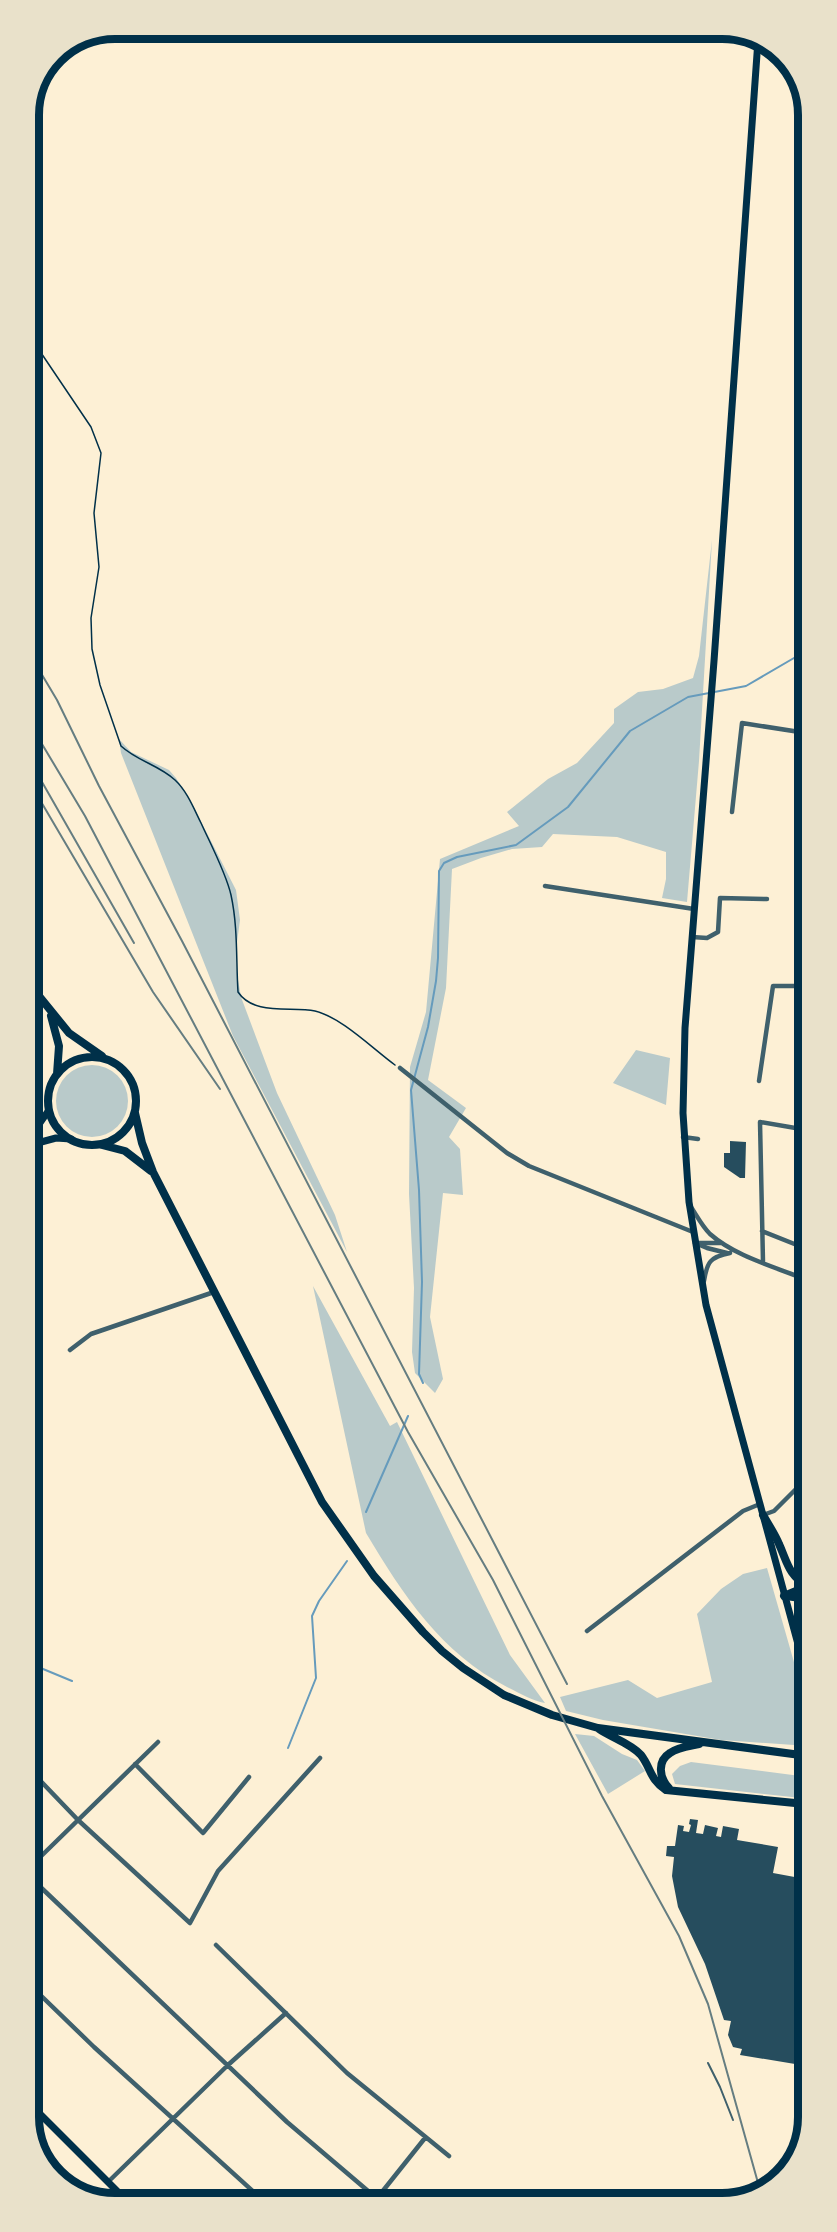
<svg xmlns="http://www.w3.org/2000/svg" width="837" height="2232" font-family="Georgia,serif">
<rect width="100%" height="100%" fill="#fdf0d5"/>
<path fill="#b9caca" d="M712 540 699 761 687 902 662 898 666 879V852L617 837 553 834 542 847 512 849 481 858 452 869 446 988 428 1080 466 1108 449 1137 460 1149 463 1195 443 1193 430 1317 443 1379 435 1393 415 1373 412 1352 414 1288 409 1194 410 1067 426 1012 440 859 519 826 507 812 548 779 577 763 614 723V709L638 692 663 689 693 678 699 656Z
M119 739 131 752 169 770 176 778 190 800 236 890 240 920 236 950 237 974 241 997 277 1093 335 1215 347 1252 233 1036 121 753Z
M636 1050 670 1058 666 1105 613 1083Z
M56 1101a36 36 0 1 1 72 0a36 36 0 1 1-72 0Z
M313 1286 390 1426 397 1422 510 1655 545 1703C532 1701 520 1693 507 1687 441 1653 403 1595 366 1533Z
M767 1568 808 1711V1746L721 1740 603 1720 566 1711 560 1697 628 1680 657 1698 712 1682 697 1614 721 1589 743 1574Z
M575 1734 594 1736 622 1754 637 1760 645 1771 608 1794Z
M691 1762 808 1777V1796L801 1798 675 1784 672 1774 680 1766Z"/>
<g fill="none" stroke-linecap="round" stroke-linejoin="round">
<path stroke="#669bbc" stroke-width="2" d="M423 1383 419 1374 422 1282 419 1190 411 1090 428 1027 436 981 438 958 439 871 444 863 457 857 516 845 568 807 630 731 688 697 746 686 806 651
M366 1512 408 1416
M31 1664 72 1681
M288 1748 316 1678 312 1616 319 1601 347 1561"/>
</g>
<path fill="#264d5e" d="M730 1141 746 1142 745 1178H740L724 1167V1153H730Z
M690 1819 698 1820 696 1833 703 1834 705 1825 718 1828 716 1836 721 1837 723 1826 739 1829 737 1840 778 1847 773 1873 800 1878 798 1887 808 1888V2055L797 2053 795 2064 740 2055 742 2049 733 2047 728 2035 731 2021 724 2020 705 1964 678 1907 672 1876 674 1857 666 1856 667 1846H675L678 1825 684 1826 683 1831 689 1832 691 1825 689 1824Z"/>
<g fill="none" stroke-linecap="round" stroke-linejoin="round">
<path stroke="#003049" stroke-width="1.5" d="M29 335 91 427 101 453 94 513 99 567 91 618 92 649 100 685 121 746C137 761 159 765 175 780 187 791 194 809 201 823 211 845 226 873 231 895 238 927 236 960 238 992 254 1016 291 1006 315 1011 341 1017 373 1049 395 1065"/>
<path stroke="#3f606c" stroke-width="2" d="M708 2063 720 2087 733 2120"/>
<path stroke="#3f606c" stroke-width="4.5" d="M732 812 742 723 806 733
M545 886 694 909
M692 937 707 938 718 932 720 898 767 899
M400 1068 507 1153 529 1166 693 1232
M759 1081 773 986H807
M807 1089V1088
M683 1137 698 1139
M691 1207C697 1216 702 1226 710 1234 736 1257 776 1267 807 1280
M762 1231 807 1249
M695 1243 707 1248 727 1253
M698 1243H722
M763 1262 760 1122 807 1130
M704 1281C707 1262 710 1257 730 1253
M70 1350 91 1334 214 1292
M763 1515 774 1511 808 1477
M587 1631 743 1511 760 1504
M135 1764 203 1833 249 1777
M31 1771 78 1820 190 1923 218 1871 320 1758
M31 1866 158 1742
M31 1878 287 2122 381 2202
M216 1945 347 2073 449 2156
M31 1986 94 2047 266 2203
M108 2182 228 2065 286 2013
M374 2202 425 2138"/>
<path stroke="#003049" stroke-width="7" d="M758 40 714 661 685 1028 683 1113 689 1202 706 1305 808 1681
M30 1137 49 1110
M30 1145 56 1138 71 1139
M31 2105 129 2203"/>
<path stroke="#003049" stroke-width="8" d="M30 985 69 1033 102 1056
M51 1016 59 1046 57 1074
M48 1101a44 44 0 1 1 88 0a44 44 0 1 1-88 0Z
M135 1113 142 1143 153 1172 322 1502 374 1576 423 1632 442 1651 463 1668 504 1695 552 1715 598 1728 808 1756
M102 1145 125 1151 151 1171
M763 1515C768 1524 775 1534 779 1544 788 1564 788 1574 808 1587
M784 1596 796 1591 808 1590
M786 1596 808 1599
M802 1663 803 1614 808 1607
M599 1729C612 1738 630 1743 641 1755 651 1768 650 1780 666 1790L795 1803 808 1807
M669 1788C659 1778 657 1761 670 1753 678 1747 690 1746 699 1744"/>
<path stroke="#657d81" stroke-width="2" d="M29 653 57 700 99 786 182 941 567 1684
M30 724 85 816 408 1432 493 1580 602 1796 679 1936 708 2004 760 2190
M30 761 134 943
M30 783 153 992 220 1089"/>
</g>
<path d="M0 0H837V2232H0ZM115 39H722A76 76 0 0 1 798 115V2117A76 76 0 0 1 722 2193H115A76 76 0 0 1 39 2117V115A76 76 0 0 1 115 39Z" fill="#e9e1ca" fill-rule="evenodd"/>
<path fill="none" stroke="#003049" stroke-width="8" d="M115 39H722A76 76 0 0 1 798 115V2117A76 76 0 0 1 722 2193H115A76 76 0 0 1 39 2117V115A76 76 0 0 1 115 39Z"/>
</svg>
